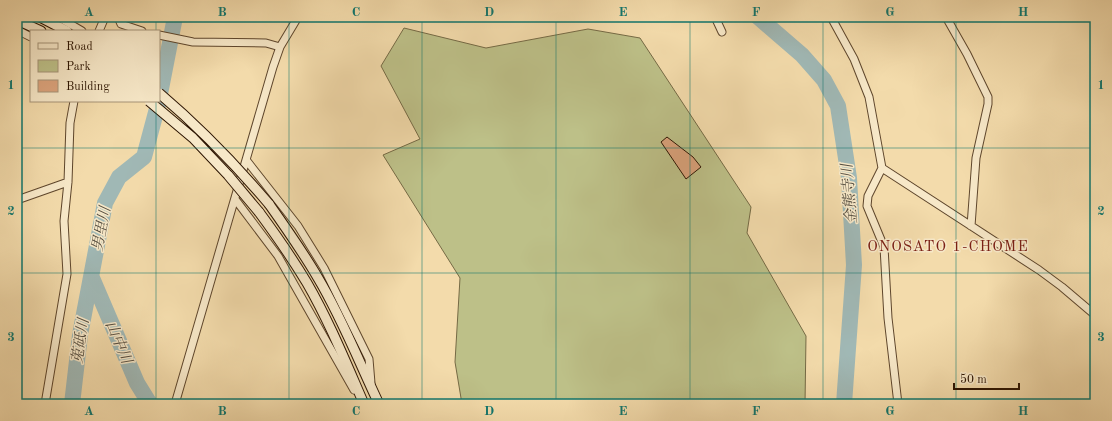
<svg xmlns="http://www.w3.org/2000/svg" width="1112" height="421" font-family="'Old Standard TT','Noto Serif JP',serif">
<rect width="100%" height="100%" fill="#f3dbab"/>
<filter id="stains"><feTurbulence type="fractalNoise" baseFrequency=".005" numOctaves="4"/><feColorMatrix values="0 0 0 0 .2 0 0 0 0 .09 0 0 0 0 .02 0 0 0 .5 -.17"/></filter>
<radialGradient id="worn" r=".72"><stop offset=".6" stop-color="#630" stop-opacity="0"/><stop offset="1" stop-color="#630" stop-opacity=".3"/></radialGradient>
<path fill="#bdc088" stroke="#756a45" d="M404 28 486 48 588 29 640 38 751 207 747 233 806 336 805 404H462L455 362 460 278 383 155 420 139 381 66Z"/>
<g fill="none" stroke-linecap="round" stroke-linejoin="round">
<path stroke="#a0b8b5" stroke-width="16" d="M758 17 802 55 824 80 838 106 849 178 854 265 844 404
M159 99 175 17
M92 278 137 383 150 404
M72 404 80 335 105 203 119 177 144 157 159 101"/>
</g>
<path fill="#dba37c" stroke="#2d1502" d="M667 137 693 157 701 167 686 179 661 142Z"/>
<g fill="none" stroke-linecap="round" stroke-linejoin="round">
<defs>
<path id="street" d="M58 17 82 31
M118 17 121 24 142 31
M715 17 722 32
M831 17 854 59 869 97 882 168 868 196 867 206 884 247 888 318 898 404
M946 17 967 54 988 97V104L976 158 971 226
M17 30 31 37
M99 31 105 17
M159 35 193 42 266 43 280 47
M247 161 298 226 324 268 369 359 371 383
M882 168 1039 270 1062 287 1095 315
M235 199 278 256 354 390
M17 200 68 182
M45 404 67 274 64 221 68 182 70 123 74 101
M175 404 273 67 280 47 298 17"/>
<path id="secondary" d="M40 17 67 31
M17 20 41 31
M269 204C286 228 303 252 318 278 342 318 359 362 379 404
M259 212C276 235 292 258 307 283 329 321 346 363 364 404"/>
</defs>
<use href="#street" stroke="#5e462c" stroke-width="9"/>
<use href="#secondary" stroke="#2d1502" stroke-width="11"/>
<use href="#street" stroke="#f7e8c8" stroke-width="7"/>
<use href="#secondary" stroke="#f7e8c8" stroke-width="9"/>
<defs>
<path id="secondary-bridge" d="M159 93C199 127 235 164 269 204
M149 101 193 138 228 175 259 212"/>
</defs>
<use href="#secondary-bridge" stroke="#2d1502" stroke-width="11" stroke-linecap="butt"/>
<use href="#secondary-bridge" stroke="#f7e8c8" stroke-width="9"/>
</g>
<path fill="none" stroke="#0f766e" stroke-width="1" stroke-opacity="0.55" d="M156 17V31M289 17V404M422 17V404M556 17V404M690 17V404M823 17V404M956 17V404M156 101V404M17 148H1095M17 273H1095"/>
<g text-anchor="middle" stroke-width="3" stroke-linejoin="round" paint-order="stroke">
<g font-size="15" font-style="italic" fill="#554e41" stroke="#f7e8c8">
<text transform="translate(849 194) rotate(-95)" y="5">金熊寺川</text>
<text transform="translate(101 229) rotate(-79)" y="5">男里川</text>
<text transform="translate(80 341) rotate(-81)" y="5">莵砥川</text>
<text transform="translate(119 342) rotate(67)" y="5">山中川</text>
</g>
<g font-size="15" letter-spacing="1" fill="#7a1f14" stroke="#f7e8c8">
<text x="948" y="251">ONOSATO 1-CHOME</text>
</g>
</g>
<rect width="1112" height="421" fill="none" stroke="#f3dbab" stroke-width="44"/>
<rect x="30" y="30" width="130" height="72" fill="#f7e8c8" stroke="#a69479"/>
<rect x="38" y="43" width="20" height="6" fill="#f7e8c8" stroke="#a69479"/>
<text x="66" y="50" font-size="12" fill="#2d1502">Road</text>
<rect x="38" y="60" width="20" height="12" fill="#bdc088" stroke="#a69479"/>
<text x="66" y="70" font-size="12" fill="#2d1502">Park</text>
<rect x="38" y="80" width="20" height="12" fill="#dba37c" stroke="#a69479"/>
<text x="66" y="90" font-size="12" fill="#2d1502">Building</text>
<path d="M954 383v6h65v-6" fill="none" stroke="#2d1502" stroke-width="2"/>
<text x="960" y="383" font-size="12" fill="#2d1502" stroke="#f7e8c8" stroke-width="3" paint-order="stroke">50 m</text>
<rect x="22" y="22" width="1068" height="377" fill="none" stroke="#0f766e" stroke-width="1.5"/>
<g font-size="13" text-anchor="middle" font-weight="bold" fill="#0f766e">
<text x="89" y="16">A</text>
<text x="222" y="16">B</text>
<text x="356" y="16">C</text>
<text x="489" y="16">D</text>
<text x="623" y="16">E</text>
<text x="756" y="16">F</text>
<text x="890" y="16">G</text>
<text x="1023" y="16">H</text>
<text x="11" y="89">1</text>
<text x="1101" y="89">1</text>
<text x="11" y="215">2</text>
<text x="1101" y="215">2</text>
<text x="11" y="341">3</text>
<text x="1101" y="341">3</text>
<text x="89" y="415">A</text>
<text x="222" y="415">B</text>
<text x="356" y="415">C</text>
<text x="489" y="415">D</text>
<text x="623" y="415">E</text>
<text x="756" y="415">F</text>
<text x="890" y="415">G</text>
<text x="1023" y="415">H</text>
</g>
<rect width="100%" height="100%" filter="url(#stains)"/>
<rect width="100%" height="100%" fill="url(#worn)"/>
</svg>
